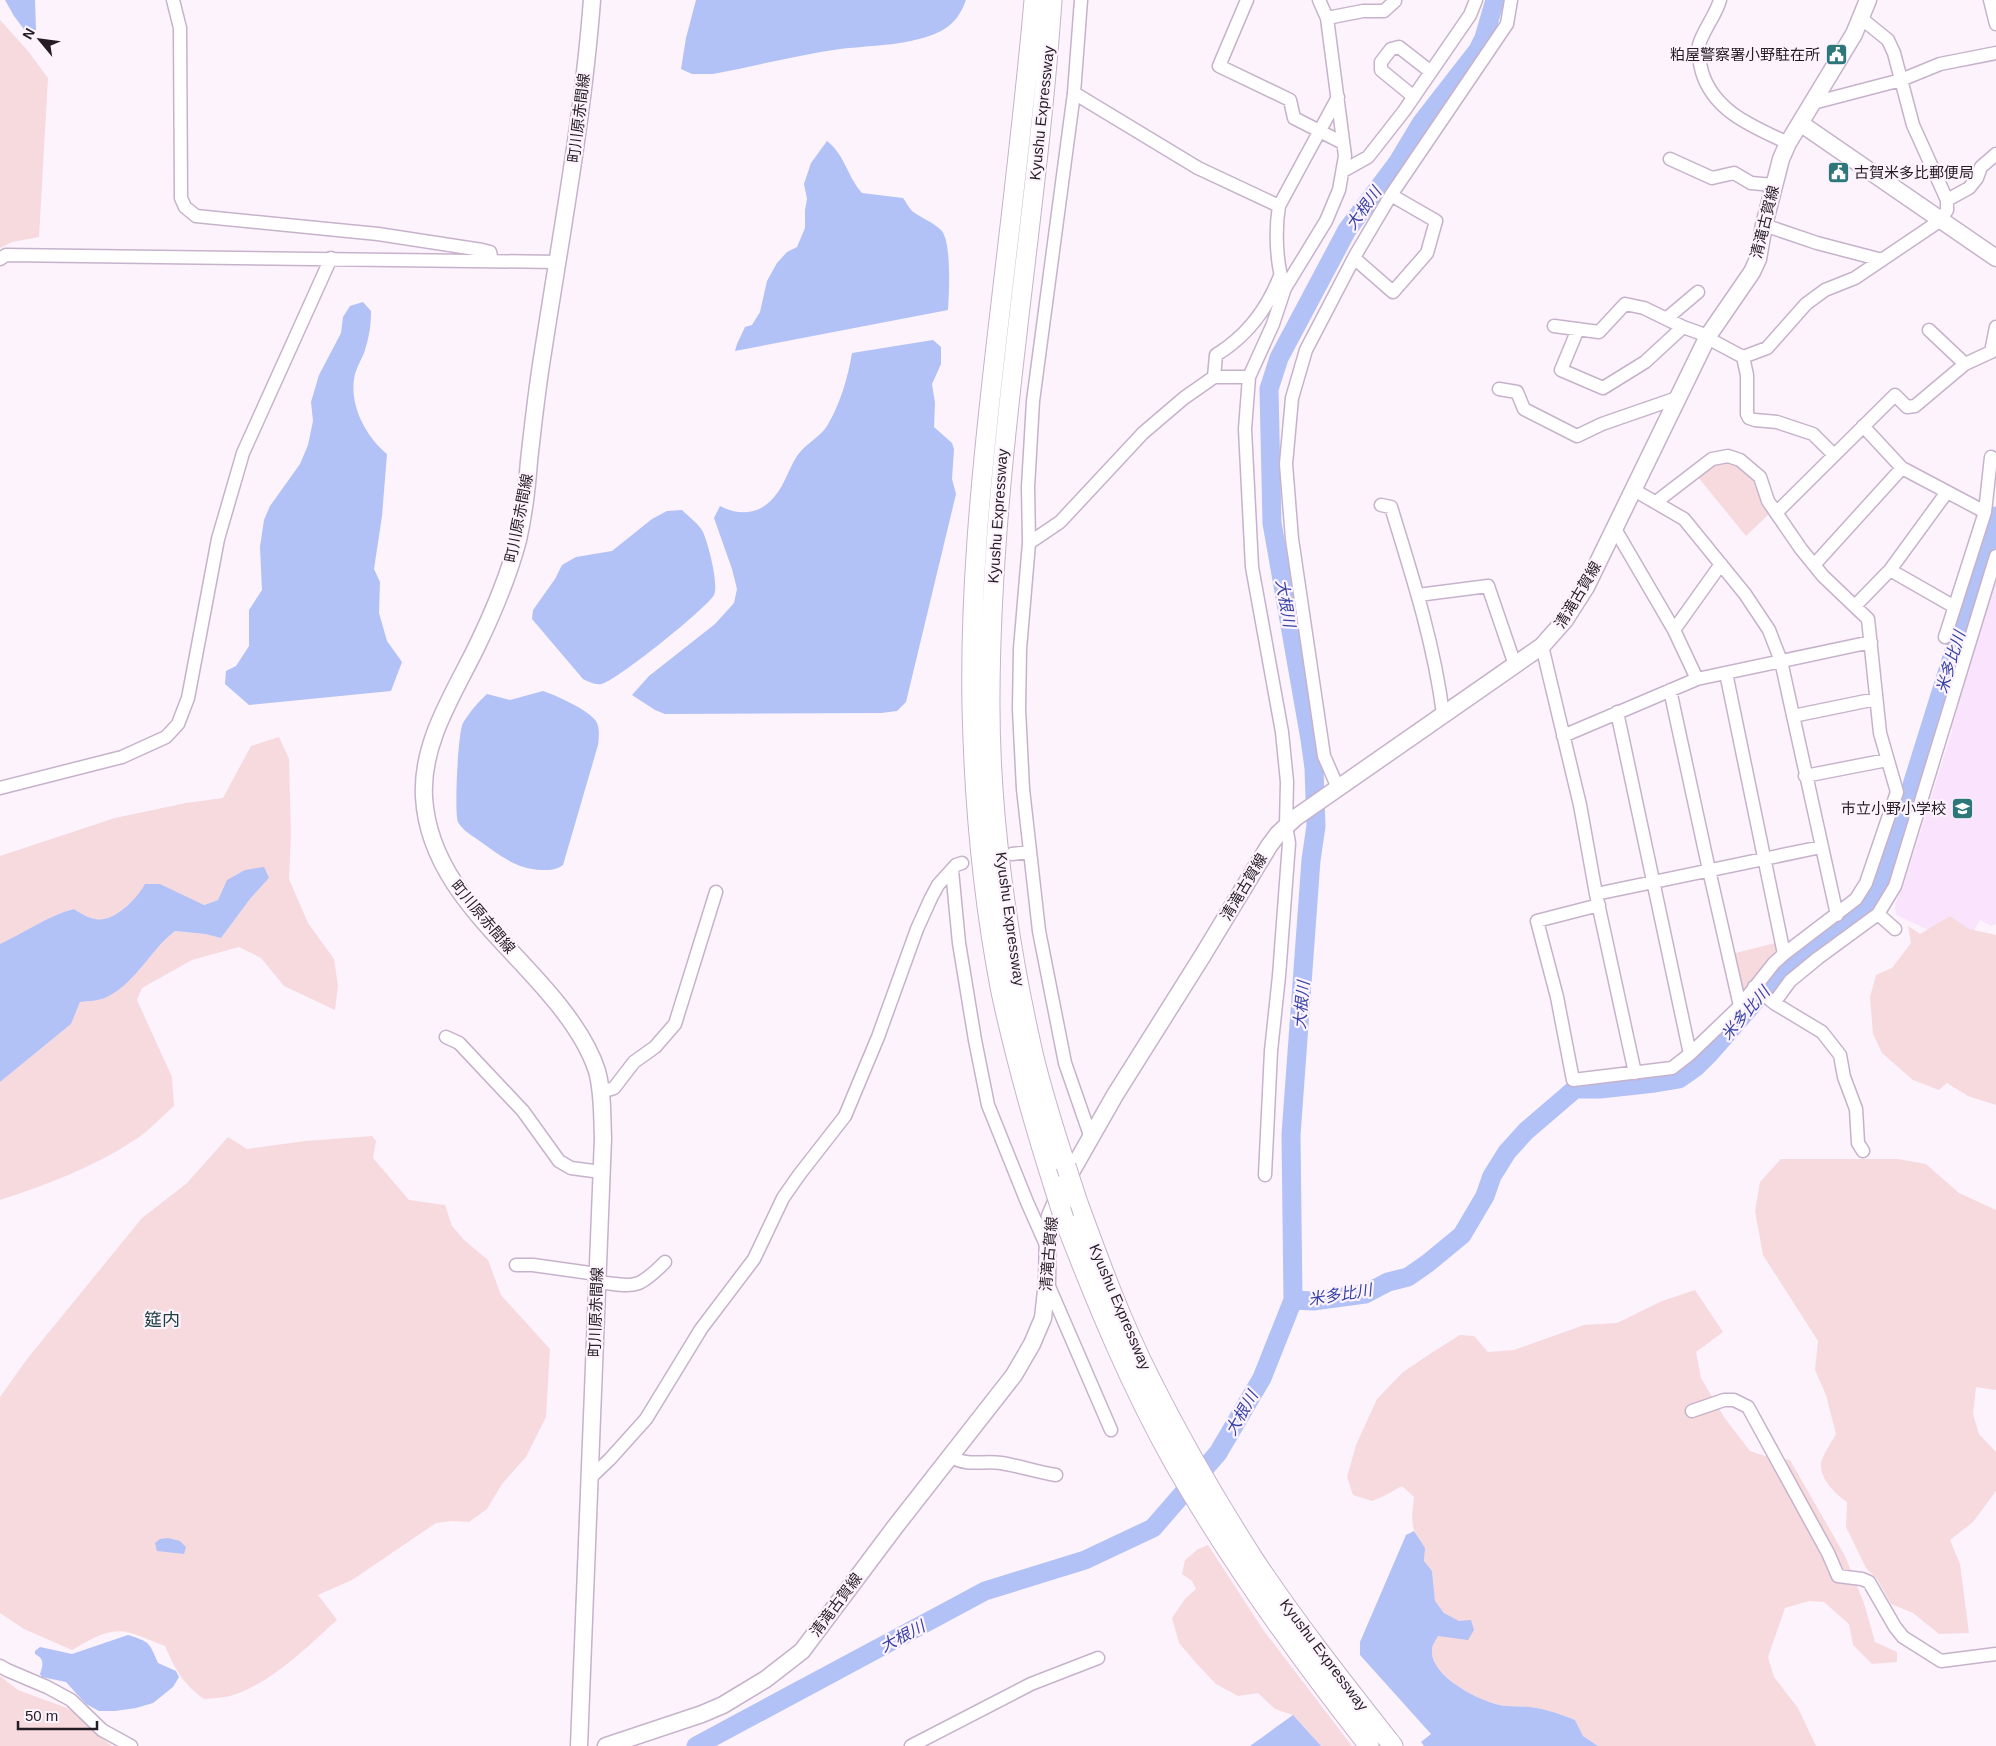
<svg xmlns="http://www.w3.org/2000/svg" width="1996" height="1746" font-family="Arial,'Noto Sans JP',sans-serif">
<rect width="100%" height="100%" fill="#fcf3fd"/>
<path fill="#fae4fd" d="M1996 576V924L1991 926 1980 920 1965 947 1896 915 1895 904 1903 886 1952 731 1951 726Z"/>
<path fill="#f7dadd" d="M0 20 28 51 48 78 39 237 12 242 0 248Z
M1729 460 1759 480 1770 513 1746 536 1697 476 1717 461Z
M279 737 289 759 291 834 289 879 308 923 334 959 338 986 335 1010 284 986 261 958 239 947 192 960 142 988 137 1000 172 1077 174 1106C160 1118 148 1132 133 1141 92 1168 46 1185 0 1200V1082L71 1024 80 1002C88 1001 100 1001 107 997 137 982 150 950 175 931L205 934 221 938 250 899 269 878 227 880 218 900 203 905 160 884H146C137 898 120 916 104 919 93 921 83 915 74 909 48 915 25 933 0 944V856L115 818 186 803 223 798 251 746Z
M1950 916 1969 929 1996 935V1105L1968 1096 1947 1083 1939 1090 1913 1080 1882 1053 1873 1034 1870 997 1876 975 1892 968 1911 943 1908 926 1920 934Z
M1779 942 1780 951 1743 996 1732 954Z
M372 1136 376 1141 373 1158 409 1200 445 1205 452 1226 464 1240 488 1260 501 1295 550 1349 546 1417 526 1457 502 1484 487 1509 469 1522 452 1521 436 1523 352 1580 318 1595 337 1620C305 1649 272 1683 230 1696 222 1698 212 1698 204 1699 183 1684 175 1669 165 1646 153 1642 140 1635 127 1632 107 1628 88 1641 72 1650L24 1629 0 1613V1397L27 1359 142 1218 186 1184 228 1137 247 1149 305 1141Z
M1781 1159H1898L1926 1164 1959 1193 1996 1210V1390L1976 1387 1973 1414 1979 1434 1996 1452V1491L1973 1522 1950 1540 1960 1564 1969 1633 1939 1634 1913 1613 1891 1604 1877 1579 1866 1568 1846 1527 1847 1502C1836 1495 1819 1478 1821 1463 1823 1454 1831 1443 1836 1434L1826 1395 1815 1370 1818 1341 1763 1255 1755 1211 1760 1182Z
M1695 1290 1723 1332 1696 1352 1701 1378 1724 1417 1750 1451 1765 1456 1790 1460 1845 1556 1864 1603 1875 1642 1897 1652V1662L1872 1664 1853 1645 1849 1624 1824 1602 1809 1601 1785 1608 1768 1657 1774 1677 1798 1708 1816 1746H1598L1583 1736 1575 1720C1560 1714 1546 1709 1530 1707 1520 1706 1509 1707 1499 1705 1477 1700 1430 1676 1432 1650 1432 1645 1436 1640 1438 1635L1472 1621H1459L1444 1613 1435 1601 1432 1571 1424 1561C1426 1545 1422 1546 1415 1532 1410 1522 1413 1508 1414 1497L1402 1486 1384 1496 1372 1501 1353 1495 1347 1477 1356 1445 1377 1399 1403 1372 1436 1350 1460 1335 1474 1336 1488 1352 1514 1350 1584 1325 1617 1323 1662 1301Z
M1208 1545 1264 1631 1352 1746H1321L1293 1715 1275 1709 1258 1693 1238 1696 1216 1684 1197 1664 1179 1643 1172 1618 1185 1599 1196 1589 1192 1581 1182 1574 1185 1560 1198 1549Z
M0 1676 18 1690 67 1708 85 1719 94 1732 112 1746H0Z"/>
<path fill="#b2c1f6" d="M5 0H35L36 30 29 36 14 16Z
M696 0H966C961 14 954 24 941 31 910 46 874 45 840 49 798 55 755 66 713 74H692L681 69 686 38Z
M827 141C845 155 847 176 862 193L903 198C906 202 909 208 912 211 921 218 933 222 941 230 952 241 949 294 948 310L735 351 737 344 745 327 752 325 760 312 767 281 777 263 787 252 797 247 805 228V210L807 199 804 184 811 163Z
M363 302 371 311C371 326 369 338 364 353 361 360 357 367 355 374 348 403 365 436 387 454L382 516 374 569 380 582 379 613 387 641 402 662 391 691 249 705 225 684 226 671 236 666 249 646V610L262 590 260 547 264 520 270 506 300 464 308 445 313 421 311 402 319 375 341 333 343 317 350 306Z
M933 340 941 347V364L932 384 935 403 934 427 952 443 954 449 952 479 956 494 906 702 897 711 881 713 665 714 655 710 632 695 649 676 715 624 734 603 737 589 732 569 714 518 720 506C739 516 760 515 775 496 785 484 789 468 797 456 805 444 820 437 827 426 840 405 848 377 852 353Z
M682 510C689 517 699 524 703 532 708 543 719 584 714 595 708 607 614 683 601 684 595 685 589 682 583 679L532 619 533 610 555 579 562 565 576 557 612 551 652 519 667 511Z
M543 691C557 696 587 709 596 721 600 728 599 737 598 745L563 865C556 870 550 870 542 870 516 869 501 856 481 842 473 836 463 831 458 822 454 813 458 732 463 723 469 713 478 702 487 694L510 700Z
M264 867 269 878 250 899 221 938 205 934 175 931C150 950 137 982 107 997 100 1001 88 1001 80 1002L71 1024 0 1082V944C24 933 49 915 74 909 83 915 93 921 104 919 120 916 137 898 145 884H160L204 905 218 900 227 880 245 870Z
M1414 1531 1425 1548 1424 1561 1432 1571 1435 1601 1444 1613 1459 1621 1471 1620 1474 1630 1468 1640 1438 1636C1436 1640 1432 1645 1432 1650 1430 1676 1477 1700 1499 1705 1509 1707 1520 1706 1530 1707 1546 1709 1560 1714 1575 1720L1583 1736 1598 1746H1424L1421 1742 1431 1734 1360 1655V1642L1406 1535Z
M168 1538 180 1541 186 1547 184 1554 157 1551 155 1543 160 1539Z
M128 1635C150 1642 149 1642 158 1663L176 1671 179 1677 173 1687 153 1703 136 1708 115 1711H99L86 1704 66 1682 42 1677 40 1674C43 1665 45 1659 35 1654V1651L40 1647 72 1654Z
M1293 1715 1321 1746H1250Z"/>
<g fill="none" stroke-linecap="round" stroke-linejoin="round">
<path stroke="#b2c1f6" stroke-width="19" d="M1293 1300 1313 1301 1365 1294 1388 1282 1408 1277 1428 1263 1462 1235 1485 1196 1492 1176 1507 1152 1526 1131 1575 1089H1600L1655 1083 1679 1079 1696 1067 1710 1053 1779 974 1823 937 1849 921 1868 900 1882 880 1892 839 1907 801 1996 516
M696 1746 985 1591 1085 1560 1153 1528 1218 1453 1262 1378 1293 1300 1291 1135 1311 860 1316 826 1314 768 1310 739 1272 523 1269 389 1279 358 1347 230 1398 162 1422 122 1478 50 1484 38 1495 0"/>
<defs>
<path id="minor" d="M173 0 180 28 181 198 185 207 196 216 378 234 482 250 490 252 492 260
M1081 0 1074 93 1033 401 1028 487 1029 543 1020 649 1019 709 1023 789 1039 931 1065 1063 1091 1138
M1247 0 1219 66 1290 100 1294 118 1343 143
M1720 0C1716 15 1702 32 1699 45 1697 53 1700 64 1702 72 1714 112 1754 127 1788 143
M1990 0 1996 24
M1327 18 1363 11H1384L1395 1
M1074 93 1198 168 1279 206
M1414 97 1381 70V62L1391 49 1399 47 1431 72
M1813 103 1901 80 1940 64 1996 53
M1670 159 1712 178 1734 173 1751 183 1774 185
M1343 171 1368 157 1404 111 1470 15 1476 0
M1947 200 1969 188 1977 178 1981 167 1996 154
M1764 225 1817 243 1882 260
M1354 258 1393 292 1427 253 1436 221 1391 195
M0 259 6 255 558 262
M1285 288C1276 267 1275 230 1279 206L1338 97
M1666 319 1698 292
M1554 326 1599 332 1625 304 1644 308 1683 327 1708 336 1713 341 1743 357 1767 348 1806 304 1825 290 1855 278 1941 220 1947 210V200L1913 125 1894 53 1888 40 1862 19
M1578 329 1561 370 1603 388 1645 362 1683 327
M1929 330 1965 364
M1743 357 1747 375V414L1749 418 1755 420 1777 422 1813 434 1834 455
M1214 377 1216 355C1247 336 1267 310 1280 276
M1499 389 1517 392 1524 409 1577 436 1602 424 1677 398
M1863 426 1902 468 1985 512
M1634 490 1684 519 1745 594 1769 630 1781 661 1837 915
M1381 505 1391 507C1412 575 1434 643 1443 714
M1776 513 1895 395 1907 407 1915 406 1965 364 1991 352 1996 327
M1615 529 1674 630 1697 679
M1029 543 1060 522 1143 433 1184 398 1214 377H1249
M1814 565 1902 468
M1890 570 1953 606
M1418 595 1488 586 1515 665
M1855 606 1890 570 1947 492
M1674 630 1721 564
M1945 637 1985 512 1991 457
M1542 646 1580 805 1596 894 1635 1073
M1726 673 1784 954
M1670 690 1709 870 1740 1006
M1617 712 1690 1054
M1793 716 1876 699
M1563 736 1697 679 1871 642
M1805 776 1887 760
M0 788 122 757 166 737 178 724 188 698 218 539 243 453 331 258
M1338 788 1324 756 1292 539 1286 464 1292 398 1306 350 1356 254 1391 195 1507 24 1511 0
M1012 854 1029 852
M952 870 959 943 975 1040 988 1105 1027 1202 1047 1247
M1596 894 1821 847
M1599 905 1537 921 1557 997 1573 1080 1672 1068 1690 1054 1740 1006 1774 963 1784 954 1856 899 1866 883 1897 792 1880 733 1868 619 1823 576 1801 549 1768 501 1760 477 1740 460 1728 456 1712 459 1656 502
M1878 914 1895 929
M1754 987 1774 1003 1822 1032 1840 1055 1844 1077 1856 1109 1858 1143 1863 1151
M1774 1003 1790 981 1818 958 1878 914 1895 886 1996 556
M446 1037 459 1043 523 1111 559 1161 571 1168 601 1172
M601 1092 614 1088 634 1062 655 1047 675 1024 716 892
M1265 1175 1271 1051 1279 976 1289 843 1286 826 1287 782 1282 732 1252 567 1245 429 1249 377 1273 324 1285 288 1326 221 1339 190 1345 156 1327 18 1319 0
M516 1265H533L597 1274
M597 1282C635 1286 636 1291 665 1262
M1047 1282 1111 1430
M1692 1411 1724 1400H1734L1748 1407 1828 1553 1838 1576 1862 1579 1869 1582 1895 1627 1903 1637 1941 1661 1996 1654
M951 1457C970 1467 982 1460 1001 1463 1020 1466 1037 1472 1056 1475
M589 1479 610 1459 646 1419 701 1329 754 1259 783 1198 799 1175 845 1116 878 1037 917 929 931 898 938 885 956 865 962 863
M0 1666 7 1670 47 1687 71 1700 102 1730 131 1746
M911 1746 1031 1684 1098 1658"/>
<path id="major" d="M1800 123 1996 258
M579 1746 603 1138C602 1116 603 1093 597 1071 589 1046 574 1024 557 1003 506 939 429 885 424 797 421 743 453 695 476 648 493 613 508 578 518 540 524 514 527 488 529 461 533 425 537 388 543 352 561 235 583 118 592 0
M606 1746 702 1714 723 1705 766 1679 802 1651 895 1527 1014 1375 1032 1344 1043 1318 1047 1282 1048 1231 1050 1216 1062 1188 1115 1095 1203 955 1269 846 1278 834 1295 818 1542 646 1565 620 1586 587 1708 336 1752 272 1758 259 1764 225 1781 159 1788 143 1854 34 1868 0"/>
<path id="highway" d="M1034 0C1023 128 1006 255 992 382 980 489 970 598 972 706 974 802 983 899 1001 992 1015 1057 1033 1121 1053 1184
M1052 0C1036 232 991 461 990 695 989 811 1007 939 1033 1053 1042 1091 1054 1129 1066 1166
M1077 1200C1099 1260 1121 1321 1150 1378 1181 1440 1216 1500 1253 1558 1296 1623 1345 1685 1393 1746
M1064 1219C1096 1302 1130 1385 1174 1463 1231 1563 1298 1656 1369 1746"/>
</defs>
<use href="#minor" stroke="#c7b2cb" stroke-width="15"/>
<use href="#major" stroke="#c7b2cb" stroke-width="19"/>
<use href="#highway" stroke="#c7b2cb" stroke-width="21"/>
<use href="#minor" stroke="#fff" stroke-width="12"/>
<use href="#major" stroke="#fff" stroke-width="16"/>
<use href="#highway" stroke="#fff" stroke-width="19"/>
<defs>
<path id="highway-bridge" d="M1066 1166 1077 1200
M1053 1184 1064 1219"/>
</defs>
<use href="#highway-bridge" stroke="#c7b2cb" stroke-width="21" stroke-linecap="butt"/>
<use href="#highway-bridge" stroke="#fff" stroke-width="19"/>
</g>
<defs>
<symbol id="civic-square" viewBox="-11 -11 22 22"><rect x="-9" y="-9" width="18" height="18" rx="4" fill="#2d777b" stroke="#fcf3fd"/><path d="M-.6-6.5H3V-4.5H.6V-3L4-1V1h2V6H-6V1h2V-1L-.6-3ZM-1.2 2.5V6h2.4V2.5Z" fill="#fff"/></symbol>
<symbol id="school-square" viewBox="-11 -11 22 22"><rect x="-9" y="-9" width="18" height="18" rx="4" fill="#2d777b" stroke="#fcf3fd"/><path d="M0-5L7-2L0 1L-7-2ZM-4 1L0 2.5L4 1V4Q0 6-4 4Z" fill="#fff"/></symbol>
</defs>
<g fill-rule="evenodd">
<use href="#civic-square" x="1824" y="42" width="25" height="25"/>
<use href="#civic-square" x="1826" y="160" width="25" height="25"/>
<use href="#school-square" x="1950" y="796" width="25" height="25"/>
</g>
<g text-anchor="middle" stroke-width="4.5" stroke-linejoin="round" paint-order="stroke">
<g font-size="15" fill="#251d26" stroke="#fcf3fd" text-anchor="end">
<text x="1820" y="60">粕屋警察署小野駐在所</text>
<text x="1854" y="178" text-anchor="start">古賀米多比郵便局</text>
<text x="1946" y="814">市立小野小学校</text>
</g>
<g font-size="15" fill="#251d26" stroke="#fcf3fd">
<text transform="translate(1042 113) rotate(-84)" y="5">Kyushu Expressway</text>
<text transform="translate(579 118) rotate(-83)" y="5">町川原赤間線</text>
<text transform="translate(1765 222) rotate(-76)" y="5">清滝古賀線</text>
<text transform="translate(998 516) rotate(-86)" y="5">Kyushu Expressway</text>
<text transform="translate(519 518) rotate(-79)" y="5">町川原赤間線</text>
<text transform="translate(1578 595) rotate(-59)" y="5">清滝古賀線</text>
<text transform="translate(1244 887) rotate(-59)" y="5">清滝古賀線</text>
<text transform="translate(483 917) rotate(50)" y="5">町川原赤間線</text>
<text transform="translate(1010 919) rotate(82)" y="5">Kyushu Expressway</text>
<text transform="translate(1049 1254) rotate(-85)" y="5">清滝古賀線</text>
<text transform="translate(1120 1307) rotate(67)" y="5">Kyushu Expressway</text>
<text transform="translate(596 1312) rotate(-88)" y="5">町川原赤間線</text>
<text transform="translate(836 1605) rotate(-53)" y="5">清滝古賀線</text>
<text transform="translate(1324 1655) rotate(53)" y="5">Kyushu Expressway</text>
</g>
<g font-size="16" font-style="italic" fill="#3743a5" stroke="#fcf3fd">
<text transform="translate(1363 208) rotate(-54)" y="6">大根川</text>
<text transform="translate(1286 603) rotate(80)" y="6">大根川</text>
<text transform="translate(1950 662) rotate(-73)" y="6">米多比川</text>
<text transform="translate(1301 1005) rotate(-85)" y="6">大根川</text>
<text transform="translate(1745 1013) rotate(-49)" y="6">米多比川</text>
<text transform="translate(1340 1294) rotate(-9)" y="6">米多比川</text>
<text transform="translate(1241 1413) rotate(-60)" y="6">大根川</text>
<text transform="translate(902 1636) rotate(-28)" y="6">大根川</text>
</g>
<g font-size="18" fill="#1d3f41" stroke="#fcf3fd">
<text x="162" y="1326">筵内</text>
</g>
</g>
<g transform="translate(40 40) rotate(299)" stroke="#fcf3fd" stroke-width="4" paint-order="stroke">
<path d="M0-4L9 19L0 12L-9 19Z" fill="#251d26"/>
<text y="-8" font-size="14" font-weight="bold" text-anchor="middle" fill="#251d26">N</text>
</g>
<path d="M18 1721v8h79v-8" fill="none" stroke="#251d26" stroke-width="2.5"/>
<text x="25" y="1721" font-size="15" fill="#251d26" stroke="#fcf3fd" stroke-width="4" paint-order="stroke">50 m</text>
</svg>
